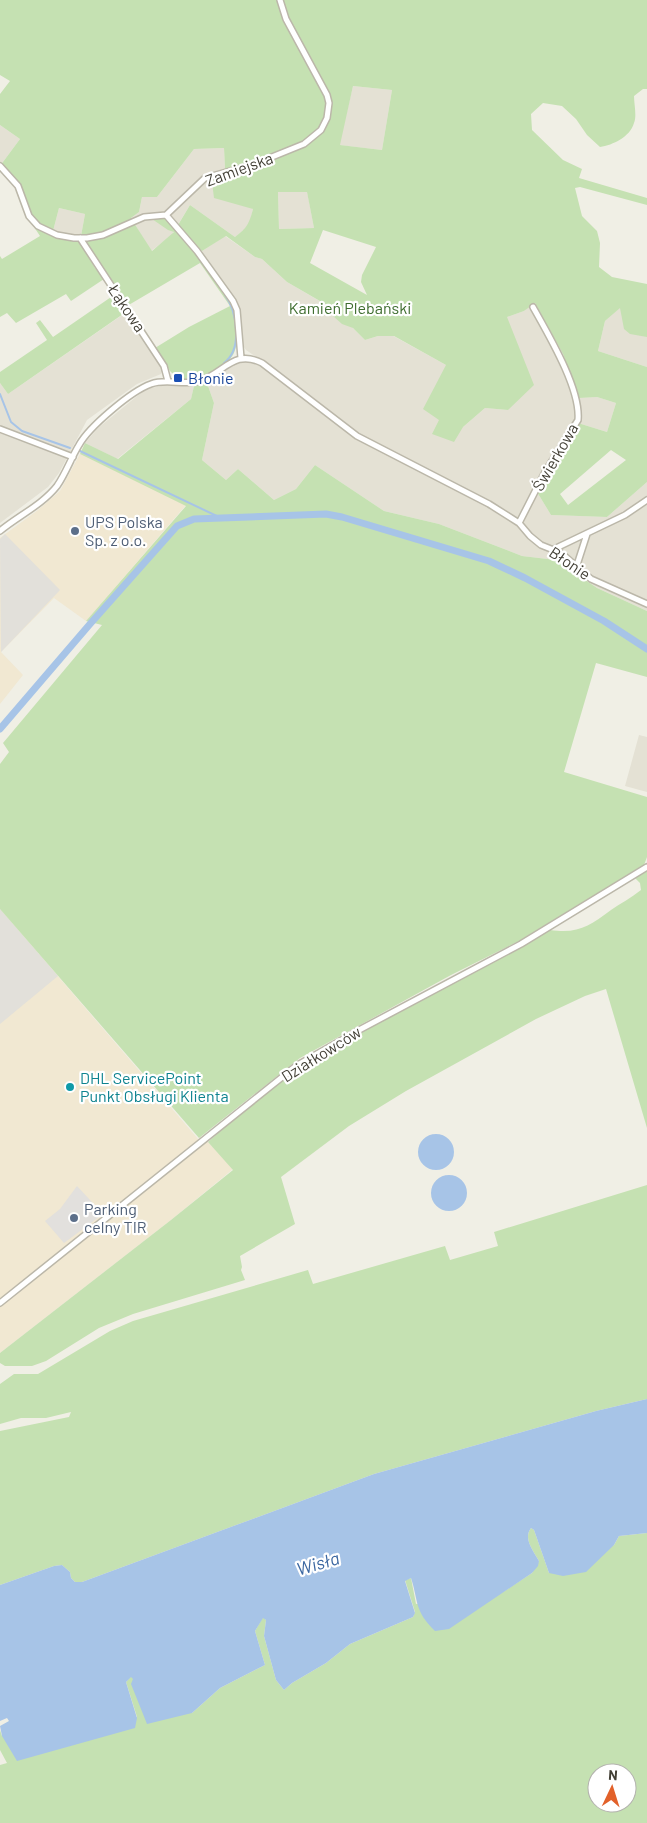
<svg xmlns="http://www.w3.org/2000/svg" width="647" height="1823" font-family="Barlow,sans-serif">
<rect width="100%" height="100%" fill="#f0efe5"/>
<path fill="#e4e1d4" d="M353 86 392 90 382 150 339 145Z
M0 125 20 139 0 166Z
M224 148 225 168 212 182 253 209 250 222 245 229 235 237 190 205 171 236 151 251 131 218 139 212 142 197H157L194 149Z
M278 191H307L314 228 279 229Z
M59 208 85 214 81 236 67 235 53 231Z
M225 236 255 257 262 259 287 282 335 310 365 340 388 333 446 365 463 427 485 408 508 410 507 317 524 311 530 305 557 354 573 398 597 397 616 403 607 432 578 423 537 492 551 515 607 517 647 482V611L597 588 556 560 522 556 439 524 384 511 315 465 296 489 274 500 238 469 226 480 202 460 214 403 207 383 237 363 245 362 259 364 283 381 287 378 246 350 242 344 235 299 202 251Z
M628 300 647 306V367L598 351 605 321Z
M128 311 163 369 161 374 137 384 87 420 59 473 48 487 0 523V383L8 394Z
M166 385 194 386 191 399 117 459 85 443 98 428 142 392 151 388Z
M639 735 647 737V792L625 786Z"/>
<path fill="#f1e8d2" d="M80 454 186 505 86 621 54 598 1 652 23 675 0 704V538L38 510 60 491Z
M0 909 198 1139 208 1142 233 1169 171 1220 0 1353Z"/>
<path fill="#e2e0da" d="M5 534 60 590 1 652 0 539Z
M0 909 58 976 0 1024Z"/>
<path fill="#c5e1b2" fill-rule="evenodd" d="M0 0H647V89H643L634 96C634 104 637 116 634 123 630 137 613 145 600 147L587 135 576 119 562 106 543 103 531 114 532 130 563 160 582 169 579 178 647 198V205L580 187 575 188 582 216 597 231 600 243 599 267 612 277 647 284V337L630 334 624 329 620 308 605 321 598 351 647 367V482L607 517 551 515 537 492 578 423 607 432 616 403 597 397 579 398 563 354 535 303 524 311 507 317 534 385 508 410 485 408 463 427 454 442 432 434 439 420 423 409 446 365 394 336H378L365 340 353 328 342 324 333 316 332 308 287 282 262 259 255 257 226 236 202 251 178 225 190 205 235 237C247 228 249 224 253 209L214 198 212 182 225 168 224 148 194 149 157 197H142L139 212 131 218V220C115 228 100 236 81 236L85 214 59 208 53 231 46 228 41 231 59 238 79 240 95 268 104 279 71 301 66 294 16 323 7 313 0 317V256L2 259 40 236 26 215 13 181 0 166 20 139 0 125V94L10 81 0 75ZM353 86 392 90 382 150 340 145ZM278 192H307L314 228 279 229ZM323 230 376 247 362 275 361 282 367 295 310 263ZM611 450 626 460 568 505 560 494Z
M152 217H161L167 220 192 246 232 303C236 318 242 346 230 359 225 365 218 368 211 372 201 378 190 383 178 379L170 371 155 348 189 327 230 306 200 263 127 306 83 240 103 237 134 223 152 251 174 232 168 230 152 219Z
M114 295 126 312 8 394 0 383V372L47 340 36 323 40 320 53 337Z
M207 383 214 403 202 460 226 480 238 469 274 500 296 489 315 465 384 511 439 524 522 556 556 560 597 588 647 611V677L596 663 564 772 647 797V857L644 865 519 941 451 975 300 1058 199 1138 0 909V764L9 752 3 743 102 625 86 621 186 506 80 454 85 443 118 459 191 399 194 386Z
M647 871V1128L606 989 585 996 536 1019 406 1091 349 1126 281 1177 295 1224 240 1256 242 1267 241 1270 245 1280 133 1314 99 1328 46 1361 32 1366H5L0 1363V1353L171 1220 233 1170 208 1142 282 1077 326 1050 550 930C579 934 589 926 611 910 621 903 631 898 641 890L640 883 634 877Z
M647 1185V1399L596 1411 374 1474 82 1582H75L71 1578 70 1572 62 1565 54 1566 0 1585V1431L69 1417 71 1412 46 1418H21L0 1424V1384L14 1374H38L110 1331 133 1321 308 1270 313 1284 445 1246 450 1260 498 1246 494 1232Z
M531 1528 534 1530 549 1573 614 1545 619 1536 647 1533V1823H0V1765L7 1763 0 1750V1730L2 1736 137 1717 126 1682 131 1676 192 1713 220 1688 265 1665 255 1631 263 1617 266 1620 264 1636 276 1680 284 1690 292 1683 326 1663 350 1644 413 1617 415 1612 405 1580 411 1578 416 1604 503 1592 532 1573 539 1561C533 1550 523 1539 531 1528ZM597 1773H627V1803H597Z"/>
<path fill="#e2e0dd" d="M77 1186 103 1214 64 1243 45 1221 60 1209Z"/>
<path fill="#a7c4e7" d="M418 1152a18 18 0 1 1 36 0a18 18 0 1 1-36 0Z
M431 1193a18 18 0 1 1 36 0a18 18 0 1 1-36 0Z
M647 1399V1533L619 1536 614 1545 586 1572 563 1576 549 1573 534 1530 531 1528C523 1539 533 1550 539 1561L538 1566 532 1573 449 1629 435 1631C414 1610 419 1603 411 1578L405 1581 415 1613 413 1617 350 1644 326 1663 292 1683 284 1690 276 1680 264 1636 266 1620 263 1618 255 1631 265 1665 220 1688 192 1713 147 1724 131 1684 133 1679 131 1677 126 1682 137 1718 135 1728 17 1761 2 1736 0 1726 9 1721 7 1718 0 1721V1585L54 1566 62 1565 70 1572 71 1578 75 1582H82L374 1474 596 1411Z"/>
<g fill="none" stroke-linecap="round" stroke-linejoin="round">
<path stroke="#a7c4e7" stroke-width="2" d="M224 363C243 349 237 312 225 295
M0 394 11 422 22 431 70 448
M80 451 221 518"/>
<path stroke="#a7c4e7" stroke-width="7" d="M0 729 90 624 177 526 194 519 326 514 342 517 489 561 525 578 604 621 647 649"/>
<defs>
<path id="street" d="M0 166 18 186 29 216 38 226 57 235 74 238H87L103 235 144 217 166 215 205 178 252 165 304 144 321 130 327 118 329 103 327 95 286 19 280 0
M166 215 197 251 233 301 237 310 241 358
M80 238 164 366 168 381
M0 429 73 457
M519 523 545 472 578 420C581 389 548 334 533 307
M0 531C18 516 42 505 57 486 66 473 71 458 79 445 89 427 131 391 151 384 167 378 184 386 200 381 225 372 234 349 262 363L357 436 489 504 519 523 530 536 541 545 561 553 591 579 647 604
M554 549 625 515 647 500
M576 568 587 534
M0 1303 296 1066 361 1029 521 944 647 867"/>
</defs>
<use href="#street" stroke="#bbb7a9" stroke-width="8"/>
<use href="#street" stroke="#fff" stroke-width="5"/>
</g>
<rect fill="#1a4fb4" stroke="#fff" stroke-width="2" x="173" y="373" width="10" height="10" rx="2.5"/>
<g fill="#5c6f8a" stroke="#fff" stroke-width="2">
<circle cx="75" cy="531" r="5"/>
<circle cx="74" cy="1218" r="5"/>
</g>
<circle fill="#0f9aa8" stroke="#fff" stroke-width="2" cx="70" cy="1087" r="5"/>
<g text-anchor="middle" stroke-width="4.5" stroke-linejoin="round" paint-order="stroke">
<g font-size="16" fill="#423f35" stroke="#fff">
<text transform="translate(239 169) rotate(-20)" y="6">Zamiejska</text>
<text transform="translate(127 308) rotate(56)" y="6">Łąkowa</text>
<text transform="translate(555 457) rotate(-60)" y="6">Świerkowa</text>
<text transform="translate(570 563) rotate(34)" y="6">Błonie</text>
<text transform="translate(321 1054) rotate(-32)" y="6">Działkowców</text>
</g>
<g font-size="16" fill="#3e6d2f" stroke="#fff">
<text x="350" y="314">Kamień Plebański</text>
</g>
<g font-size="16" fill="#164399" stroke="#fff" text-anchor="start">
<text x="188" y="384">Błonie</text>
</g>
<g font-size="16" fill="#4e5e75" stroke="#fff" text-anchor="start">
<text x="85" y="528">UPS Polska<tspan x="85" dy="18">Sp. z o.o.</tspan></text>
<text x="84" y="1215">Parking<tspan x="84" dy="18">celny TIR</tspan></text>
</g>
<g font-size="16" fill="#0d838f" stroke="#fff" text-anchor="start">
<text x="80" y="1084">DHL ServicePoint<tspan x="80" dy="18">Punkt Obsługi Klienta</tspan></text>
</g>
<g font-size="18" font-style="italic" fill="#3b67a1" stroke="#fff">
<text transform="translate(318 1564) rotate(-16)" y="6">Wisła</text>
</g>
</g>
<g transform="translate(612 1788) rotate(4)"><circle r="24" fill="#ffffff" stroke="#b3b2ae"/>
<path d="M0-4L9 19L0 12L-9 19Z" fill="#e2612a"/>
<text y="-8" font-size="14" font-weight="bold" text-anchor="middle" fill="#423f35">N</text>
</g>
</svg>
